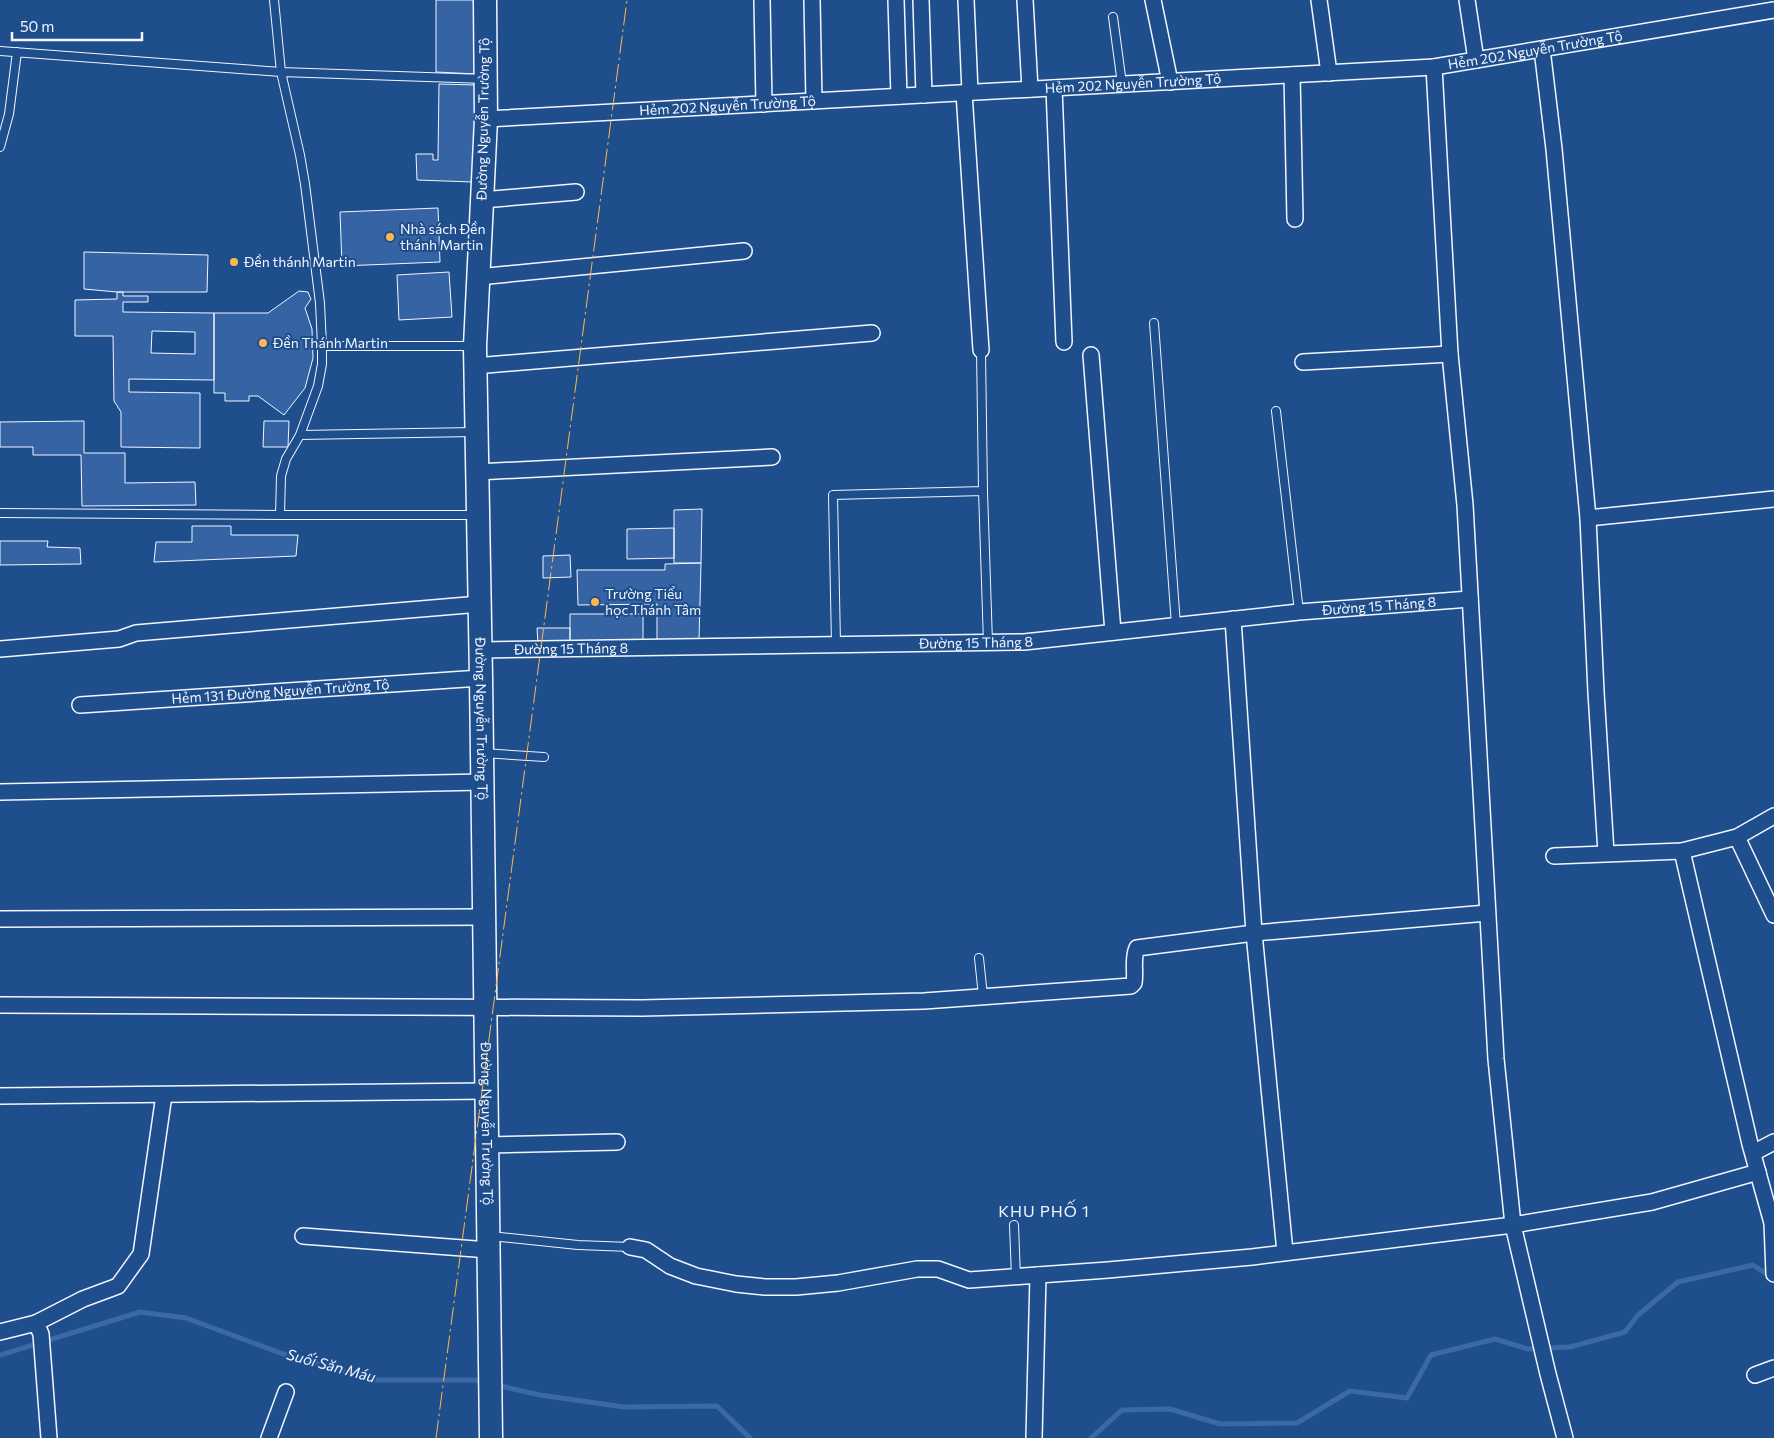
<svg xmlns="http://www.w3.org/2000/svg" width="1774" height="1438" font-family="Commissioner,sans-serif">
<rect width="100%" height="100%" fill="#1f4e8c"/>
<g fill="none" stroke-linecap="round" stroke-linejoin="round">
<path stroke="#3b69a3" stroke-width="5" d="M0 1355 140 1312 186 1318 286 1355 374 1380H474L485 1382
M496 1385 540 1395 624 1407 717 1406 750 1438
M1091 1438 1122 1410 1170 1409 1220 1424 1297 1423 1350 1391 1407 1398 1431 1355 1495 1339 1528 1349 1570 1347 1625 1332 1638 1315 1678 1282 1753 1265 1771 1277"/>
</g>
<path fill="#3563a3" stroke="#f2f6ff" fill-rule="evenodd" d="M436 0H475L476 74 436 72Z
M439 84 476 85 473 182 417 180 416 154H433V160H438Z
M438 208 440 262 342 266 340 212Z
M84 252 208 255 207 292H117L84 289Z
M449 272 452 317 399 320 397 275Z
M299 291 308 292 311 299 305 308 312 329 313 358 305 388 284 415 258 396H249V401H225V393H214V313H268Z
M117 292H123V296H148V302H123V312L214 313V380L129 379V392L200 393V448L121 447V412L114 401 113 336H75V300L117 299ZM152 331 195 332V354L151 353Z
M84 421V453H125V483L195 482 196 505 82 506 81 455H33V447H0V422Z
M264 421H289L288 447H263Z
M702 509 701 563H674V510Z
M192 526H231V535H298L296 556 154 562 156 542H192Z
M674 528V558L627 559V529Z
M0 541H48L47 547 80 548 81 564 0 565Z
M570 555 571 577 543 578V556Z
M701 563 699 640 657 641V604L578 605 577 570H665V564Z
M570 614H643V641L570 642Z
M537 628H570V642L538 643Z"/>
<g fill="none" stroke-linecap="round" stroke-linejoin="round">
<defs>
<path id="lane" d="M274 0 281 72 300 155 305 184 320 303 322 346V364L318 386 300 435 286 459 281 476 280 515
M1113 17 1122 84
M0 51 281 72 485 79
M0 147 9 114 17 52
M1154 323 1176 625
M322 346H473
M981 350 983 491 988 643
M1276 411 1299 612
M300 435 474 432
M0 513 280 515H475
M836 644 833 495 983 491
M483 753 544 757
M979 958 983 996
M1014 1225 1016 1277
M490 1236 578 1245 630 1247"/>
<g id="street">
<path d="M762 0 764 104"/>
<path d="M812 0 814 101"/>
<path d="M896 0 899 96"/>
<path d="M921 0 924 95"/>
<path d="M966 0 970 92"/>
<path d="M1025 0 1030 89"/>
<path d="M1153 0 1170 82"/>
<path d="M1319 0 1329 73"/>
<path d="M1467 0 1476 60"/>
<path d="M1542 49 1554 149 1588 518 1596 692 1606 853"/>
<path d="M1434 67 1450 354 1465 505 1496 1059 1513 1225 1548 1374 1565 1438"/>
<path d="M1292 75 1295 219"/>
<path d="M1054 88 1064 342"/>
<path d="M964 93 981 350"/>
<path id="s1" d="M486 119 1434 67 1774 10"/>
<path d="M482 200 576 192"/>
<path d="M478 277 744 251"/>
<path d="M1091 355 1113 632"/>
<path d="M1303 362 1450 354"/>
<path d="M475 366 872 333"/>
<path d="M477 472 772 457"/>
<path d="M1588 518 1774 499"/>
<path d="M1233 619 1254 933 1285 1252"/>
<path d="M0 649 119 639 136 633 480 604"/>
<path id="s2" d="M481 650 1024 642 1299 612 1470 599"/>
<path id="s3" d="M80 705 481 678"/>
<path d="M0 792 483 782"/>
<path d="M1737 837 1774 915"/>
<path d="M1682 851 1750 1144 1772 1223 1774 1274"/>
<path d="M1554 856 1682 851 1737 837 1774 816"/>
<path d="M0 919 484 917"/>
<path d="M0 1005 642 1008 924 1001 1131 986 1134 983C1136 972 1132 958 1137 948L1254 933 1487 913"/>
<path d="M0 1096 487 1091"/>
<path d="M487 1145 617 1142"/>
<path d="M1753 1153 1774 1142"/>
<path d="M303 1236 489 1250"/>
<path d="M630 1247 646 1250 670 1266 696 1276 736 1284 765 1287H796L838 1283 917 1269H938L969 1280 1108 1270 1252 1257 1513 1225 1652 1202 1758 1172"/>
<path d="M36 1323 83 1299 118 1286 141 1254 164 1095"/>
<path d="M0 1332 36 1323 41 1334 49 1438"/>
<path d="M1755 1375 1774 1368"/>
<path d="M269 1438 286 1392"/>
<path d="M1034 1438 1038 1275"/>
</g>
<g id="secondary">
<path id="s4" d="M485 0 486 119 475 346 481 678 491 1438"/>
</g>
</defs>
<use href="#lane" stroke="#f2f6ff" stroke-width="10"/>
<use href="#street" stroke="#f2f6ff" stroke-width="18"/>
<use href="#secondary" stroke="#f2f6ff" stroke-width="25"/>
<use href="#lane" stroke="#1f4e8c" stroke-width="8"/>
<use href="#street" stroke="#1f4e8c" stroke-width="15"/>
<use href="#secondary" stroke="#1f4e8c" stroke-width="22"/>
<path stroke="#ffb74d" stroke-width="1" stroke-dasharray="18 4 2.5 4" stroke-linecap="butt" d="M436 1438 627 0"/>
</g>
<g fill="#ffb74d" stroke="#1f4e8c" stroke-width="2">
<circle cx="390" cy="237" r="5"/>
<circle cx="234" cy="262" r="5"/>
<circle cx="263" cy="343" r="5"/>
<circle cx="595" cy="602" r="5"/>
</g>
<g text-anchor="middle" stroke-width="4" stroke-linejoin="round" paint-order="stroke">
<g font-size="14" fill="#f2f6ff" stroke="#1f4e8c">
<text dy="5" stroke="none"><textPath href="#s1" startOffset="1052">Hẻm 202 Nguyễn Trường Tộ</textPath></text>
<text dy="5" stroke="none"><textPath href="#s1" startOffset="648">Hẻm 202 Nguyễn Trường Tộ</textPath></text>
<text dy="5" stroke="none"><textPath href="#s1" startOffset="242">Hẻm 202 Nguyễn Trường Tộ</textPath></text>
<text transform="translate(483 119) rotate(-89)" y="5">Đường Nguyễn Trường Tộ</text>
<text dy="5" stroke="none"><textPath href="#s2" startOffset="900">Đường 15 Tháng 8</textPath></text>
<text dy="5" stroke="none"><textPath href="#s2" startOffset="495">Đường 15 Tháng 8</textPath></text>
<text dy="5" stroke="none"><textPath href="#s2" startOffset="90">Đường 15 Tháng 8</textPath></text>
<text dy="5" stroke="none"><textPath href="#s3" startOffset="201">Hẻm 131 Đường Nguyễn Trường Tộ</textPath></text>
<text dy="5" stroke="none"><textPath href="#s4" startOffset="719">Đường Nguyễn Trường Tộ</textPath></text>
<text dy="5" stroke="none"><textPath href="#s4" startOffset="1124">Đường Nguyễn Trường Tộ</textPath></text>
</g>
<g font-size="14" fill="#f2f6ff" stroke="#1f4e8c" text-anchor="start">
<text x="400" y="234">Nhà sách Đền<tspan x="400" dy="16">thánh Martin</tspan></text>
<text x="244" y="267">Đền thánh Martin</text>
<text x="273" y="348">Đền Thánh Martin</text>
<text x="605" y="599">Trường Tiểu<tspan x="605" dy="16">học Thánh Tâm</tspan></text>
</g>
<g font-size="15" font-style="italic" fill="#f2f6ff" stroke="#1f4e8c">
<text transform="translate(331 1366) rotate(15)" y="5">Suối Săn Máu</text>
</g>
<g font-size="16" letter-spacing="1" fill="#f2f6ff" stroke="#1f4e8c">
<text x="1044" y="1217">KHU PHỐ 1</text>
</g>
</g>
<path d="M12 32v8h130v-8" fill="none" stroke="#f2f6ff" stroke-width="2.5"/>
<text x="20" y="32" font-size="15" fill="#f2f6ff" stroke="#1f4e8c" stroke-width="4" paint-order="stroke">50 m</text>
</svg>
